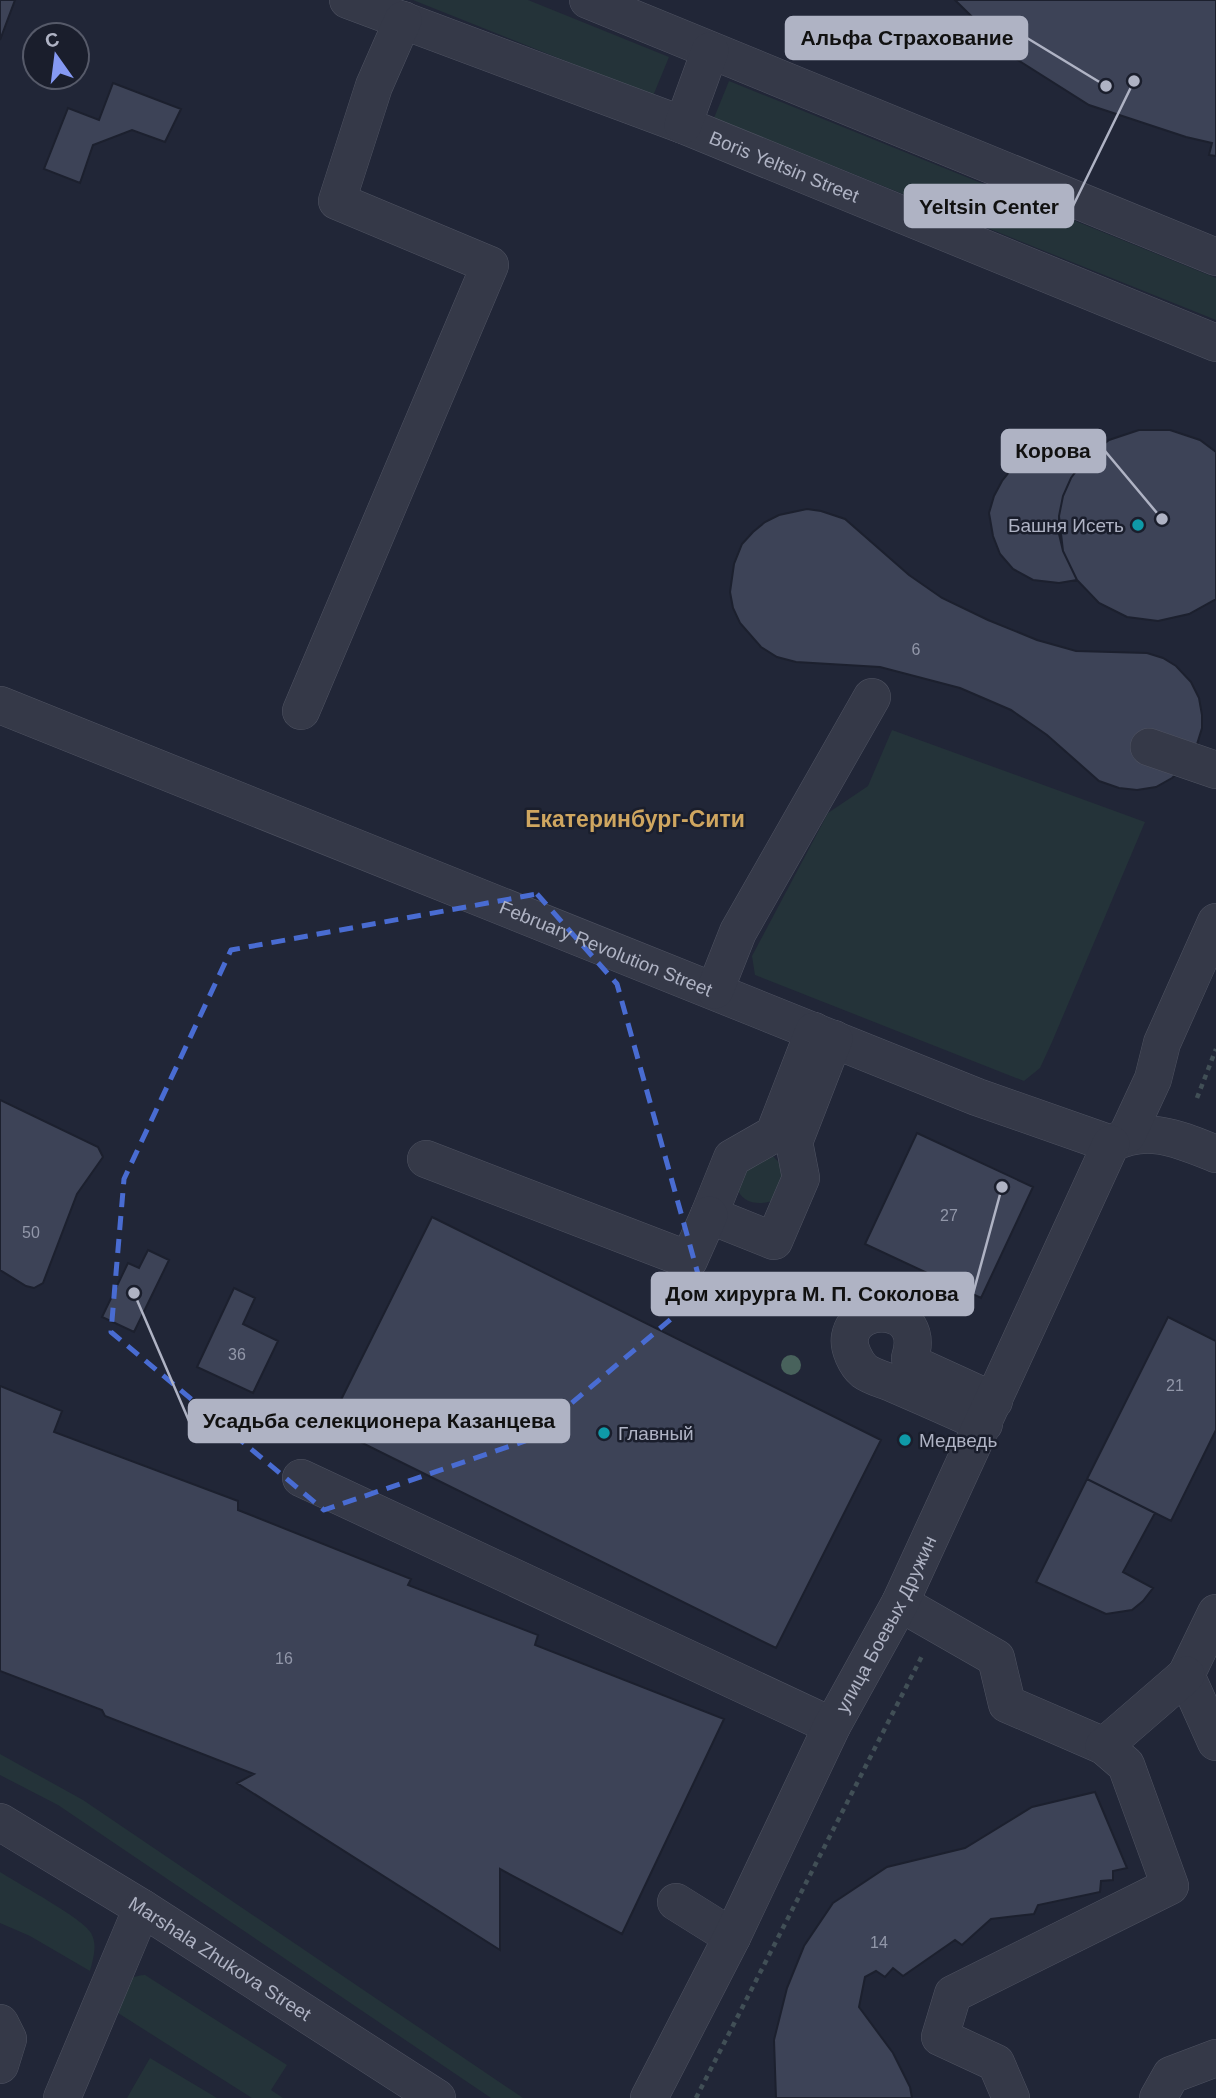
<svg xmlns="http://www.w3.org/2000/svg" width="1216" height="2098" font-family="Helvetica,sans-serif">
<rect width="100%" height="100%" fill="#212637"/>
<path fill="#243339" d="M413 0H528L669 57 653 96Z
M729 81 1216 278V320L714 118Z
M892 730 1145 822 1052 1042 1040 1068 1024 1081 755 975 752 956 828 813 868 786Z
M773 1156 784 1168 776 1199C763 1206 741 1205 737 1187 735 1181 737 1174 737 1169Z
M0 1754 83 1800 523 2098H491L58 1805 0 1775Z
M0 1872C17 1883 84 1919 91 1933 98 1945 93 1959 90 1971L30 1936 0 1923Z
M145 1975 287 2065 271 2090 283 2098H252L107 2006C117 1990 125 1976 145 1975Z
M150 2058 217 2098H127Z"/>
<path fill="#3d4357" stroke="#1c202e" stroke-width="2" d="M0 0H15L0 40Z
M955 0H1216V156L1209 155 1212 143 1186 137 1089 105 1013 57Z
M113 83 181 109 165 142 132 130 93 145 80 183 44 169 68 108 99 120Z
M1139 430H1170L1200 440 1216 452V599L1189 614 1158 621 1127 617 1099 603 1077 580 1063 551 1059 534V516L1063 496 1071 478 1085 459 1109 440Z
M1055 453 1085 459 1071 478 1063 496 1059 516 1063 551 1077 580 1059 583 1033 580 1013 569 1000 554 993 536 989 513 994 496 1002 481 1014 466 1034 456Z
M807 509 821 511 845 519 909 575 942 598 988 620 1037 640 1076 651 1147 653 1163 658 1176 666 1191 682 1199 698 1202 715V728L1194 754 1186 766 1172 778 1156 787 1137 790 1119 788 1099 781 1047 735 1011 710 960 688 880 667 796 662 777 657 761 647 740 623 733 608 730 592 734 564 742 544 753 532 765 522 779 515Z
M0 1100 98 1147 103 1157 77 1194 43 1283 34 1288 26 1286 0 1270Z
M917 1133 1033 1187 981 1298 865 1244Z
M432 1217 881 1440 776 1648 328 1426Z
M148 1250 169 1260 134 1332 102 1317 128 1263 139 1268Z
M234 1288 255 1298 243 1324 278 1341 253 1393 197 1367Z
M1168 1317 1216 1341V1430L1171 1521 1087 1479Z
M0 1386 62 1411 54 1432 238 1501V1510L411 1579 408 1585 538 1635 535 1645 724 1719 622 1934 500 1869V1950L237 1783 254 1774 105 1716 102 1710 0 1671Z
M1087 1479 1155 1513 1123 1572 1153 1588 1143 1601 1132 1610 1106 1614 1036 1582Z
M1095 1792 1127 1868 1113 1871V1880L1101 1881 1100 1892 1038 1905 1034 1914 991 1919 962 1945 955 1940 903 1976 893 1968 885 1977 876 1971 865 1977 859 2007 893 2053 910 2087 912 2098H776L774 2040 787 1988 804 1946 833 1903 887 1867 965 1848 1032 1807Z"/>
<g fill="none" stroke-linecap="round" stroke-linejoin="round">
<defs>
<g id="minor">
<path id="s1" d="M348 0 683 125 1216 343"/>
<path d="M588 0 1216 257"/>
<path d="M683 125 710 51"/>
<path id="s2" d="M0 705 977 1097 1111 1144C1147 1124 1181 1140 1216 1154"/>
<path d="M301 711 490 265 337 201 374 86 403 20"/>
<path d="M1149 747 1216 770"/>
<path d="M715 990 738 932 872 697"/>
<path d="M814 1031 774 1134 732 1158 709 1215 774 1241 801 1178 794 1142 834 1039"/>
<path d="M1127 1135 1153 1079 1162 1043 1216 922"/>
<path d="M426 1159 689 1260 709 1215"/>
<path d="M984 1424C954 1410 924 1397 894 1384 885 1380 872 1377 864 1371 856 1364 848 1348 850 1337 856 1301 927 1305 910 1358L913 1364 994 1401"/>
<path d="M301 1478 832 1726"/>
<path d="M900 1603 996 1658 1007 1704 1104 1746"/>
<path d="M1216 1613 1186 1675 1216 1742"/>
<path id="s3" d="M0 1822 142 1908 437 2098"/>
<path d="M676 1902 732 1937"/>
<path d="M0 2023 8 2039 0 2065"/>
<path d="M62 2098 142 1908"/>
<path id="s4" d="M649 2098 732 1937 832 1726 900 1603 1111 1144"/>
<path d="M1011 2098 996 2063 940 2037 953 1994 1170 1886 1126 1765 1104 1746 1186 1675"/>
<path d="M1158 2098 1171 2075 1216 2058"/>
</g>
</defs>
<use href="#minor" stroke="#4f5362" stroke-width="38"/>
<path stroke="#414f56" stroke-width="4.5" stroke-dasharray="5 5" stroke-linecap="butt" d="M1197 1098 1216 1049
M696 2098 923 1654"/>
<use href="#minor" stroke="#353948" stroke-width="37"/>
</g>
<circle fill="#48625c" cx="791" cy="1365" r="10"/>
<path fill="none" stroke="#496cd2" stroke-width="5" stroke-dasharray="14 9" stroke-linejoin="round" d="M537 894 617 984 703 1292 528 1440 324 1510 111 1332 124 1179 231 950Z"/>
<g fill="#0f9aa8" stroke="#1a1e2c" stroke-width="2.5">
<circle cx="1138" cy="525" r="7"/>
<circle cx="604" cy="1433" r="7"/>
<circle cx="905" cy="1440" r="7"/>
</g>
<g text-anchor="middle" stroke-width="5" stroke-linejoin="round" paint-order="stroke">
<g font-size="16" fill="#9297a9">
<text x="916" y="655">6</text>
<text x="949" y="1221">27</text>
<text x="31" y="1238">50</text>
<text x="237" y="1360">36</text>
<text x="1175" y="1391">21</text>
<text x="284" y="1664">16</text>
<text x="879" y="1948">14</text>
</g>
<g font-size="19" fill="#afb3c4" stroke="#1a1e2c">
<text dy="7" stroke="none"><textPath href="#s1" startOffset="467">Boris Yeltsin Street</textPath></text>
<text dy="7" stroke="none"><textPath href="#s2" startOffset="653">February Revolution Street</textPath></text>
<text dy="7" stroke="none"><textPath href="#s4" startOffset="530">улица Боевых Дружин</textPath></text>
<text dy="7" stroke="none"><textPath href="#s3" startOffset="259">Marshala Zhukova Street</textPath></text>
</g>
<g font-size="19" fill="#afb3c4" stroke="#1a1e2c" text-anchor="start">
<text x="1124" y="532" text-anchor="end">Башня Исеть</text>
<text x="618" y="1440">Главный</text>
<text x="919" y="1447">Медведь</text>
</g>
<g font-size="23" font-weight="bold" fill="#cfa660" stroke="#1a1e2c">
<text x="635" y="827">Екатеринбург-Сити</text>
</g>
</g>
<path fill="none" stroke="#afb3c4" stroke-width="2.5" d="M1106 86L1027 38M1134 81L1073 206M1162 519L1105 451M1002 1187L973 1294M134 1293L189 1421"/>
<g fill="#afb3c4" stroke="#1a1e2c" stroke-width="2.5">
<circle cx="1106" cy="86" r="7"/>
<circle cx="1134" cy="81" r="7"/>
<circle cx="1162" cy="519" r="7"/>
<circle cx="1002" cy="1187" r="7"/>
<circle cx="134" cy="1293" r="7"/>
</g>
<g fill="#afb3c4" stroke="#afb3c4" stroke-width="2.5">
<rect x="786" y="17" width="241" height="42" rx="7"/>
<rect x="905" y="185" width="168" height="42" rx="7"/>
<rect x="1002" y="430" width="103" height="42" rx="7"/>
<rect x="652" y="1273" width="321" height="42" rx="7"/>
<rect x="189" y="1400" width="380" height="42" rx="7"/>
</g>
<g font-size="21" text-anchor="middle" font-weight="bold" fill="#111">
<text x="907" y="45">Альфа Страхование</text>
<text x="989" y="214">Yeltsin Center</text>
<text x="1053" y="458">Корова</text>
<text x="812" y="1301">Дом хирурга М. П. Соколова</text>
<text x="379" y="1428">Усадьба селекционера Казанцева</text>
</g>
<g transform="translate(56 56) rotate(346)"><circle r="33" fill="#1a1e2c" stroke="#565a69" stroke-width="2"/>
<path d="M0-5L12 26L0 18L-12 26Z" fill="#8599f3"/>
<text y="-10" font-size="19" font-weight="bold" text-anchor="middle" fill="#afb3c4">С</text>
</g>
</svg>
